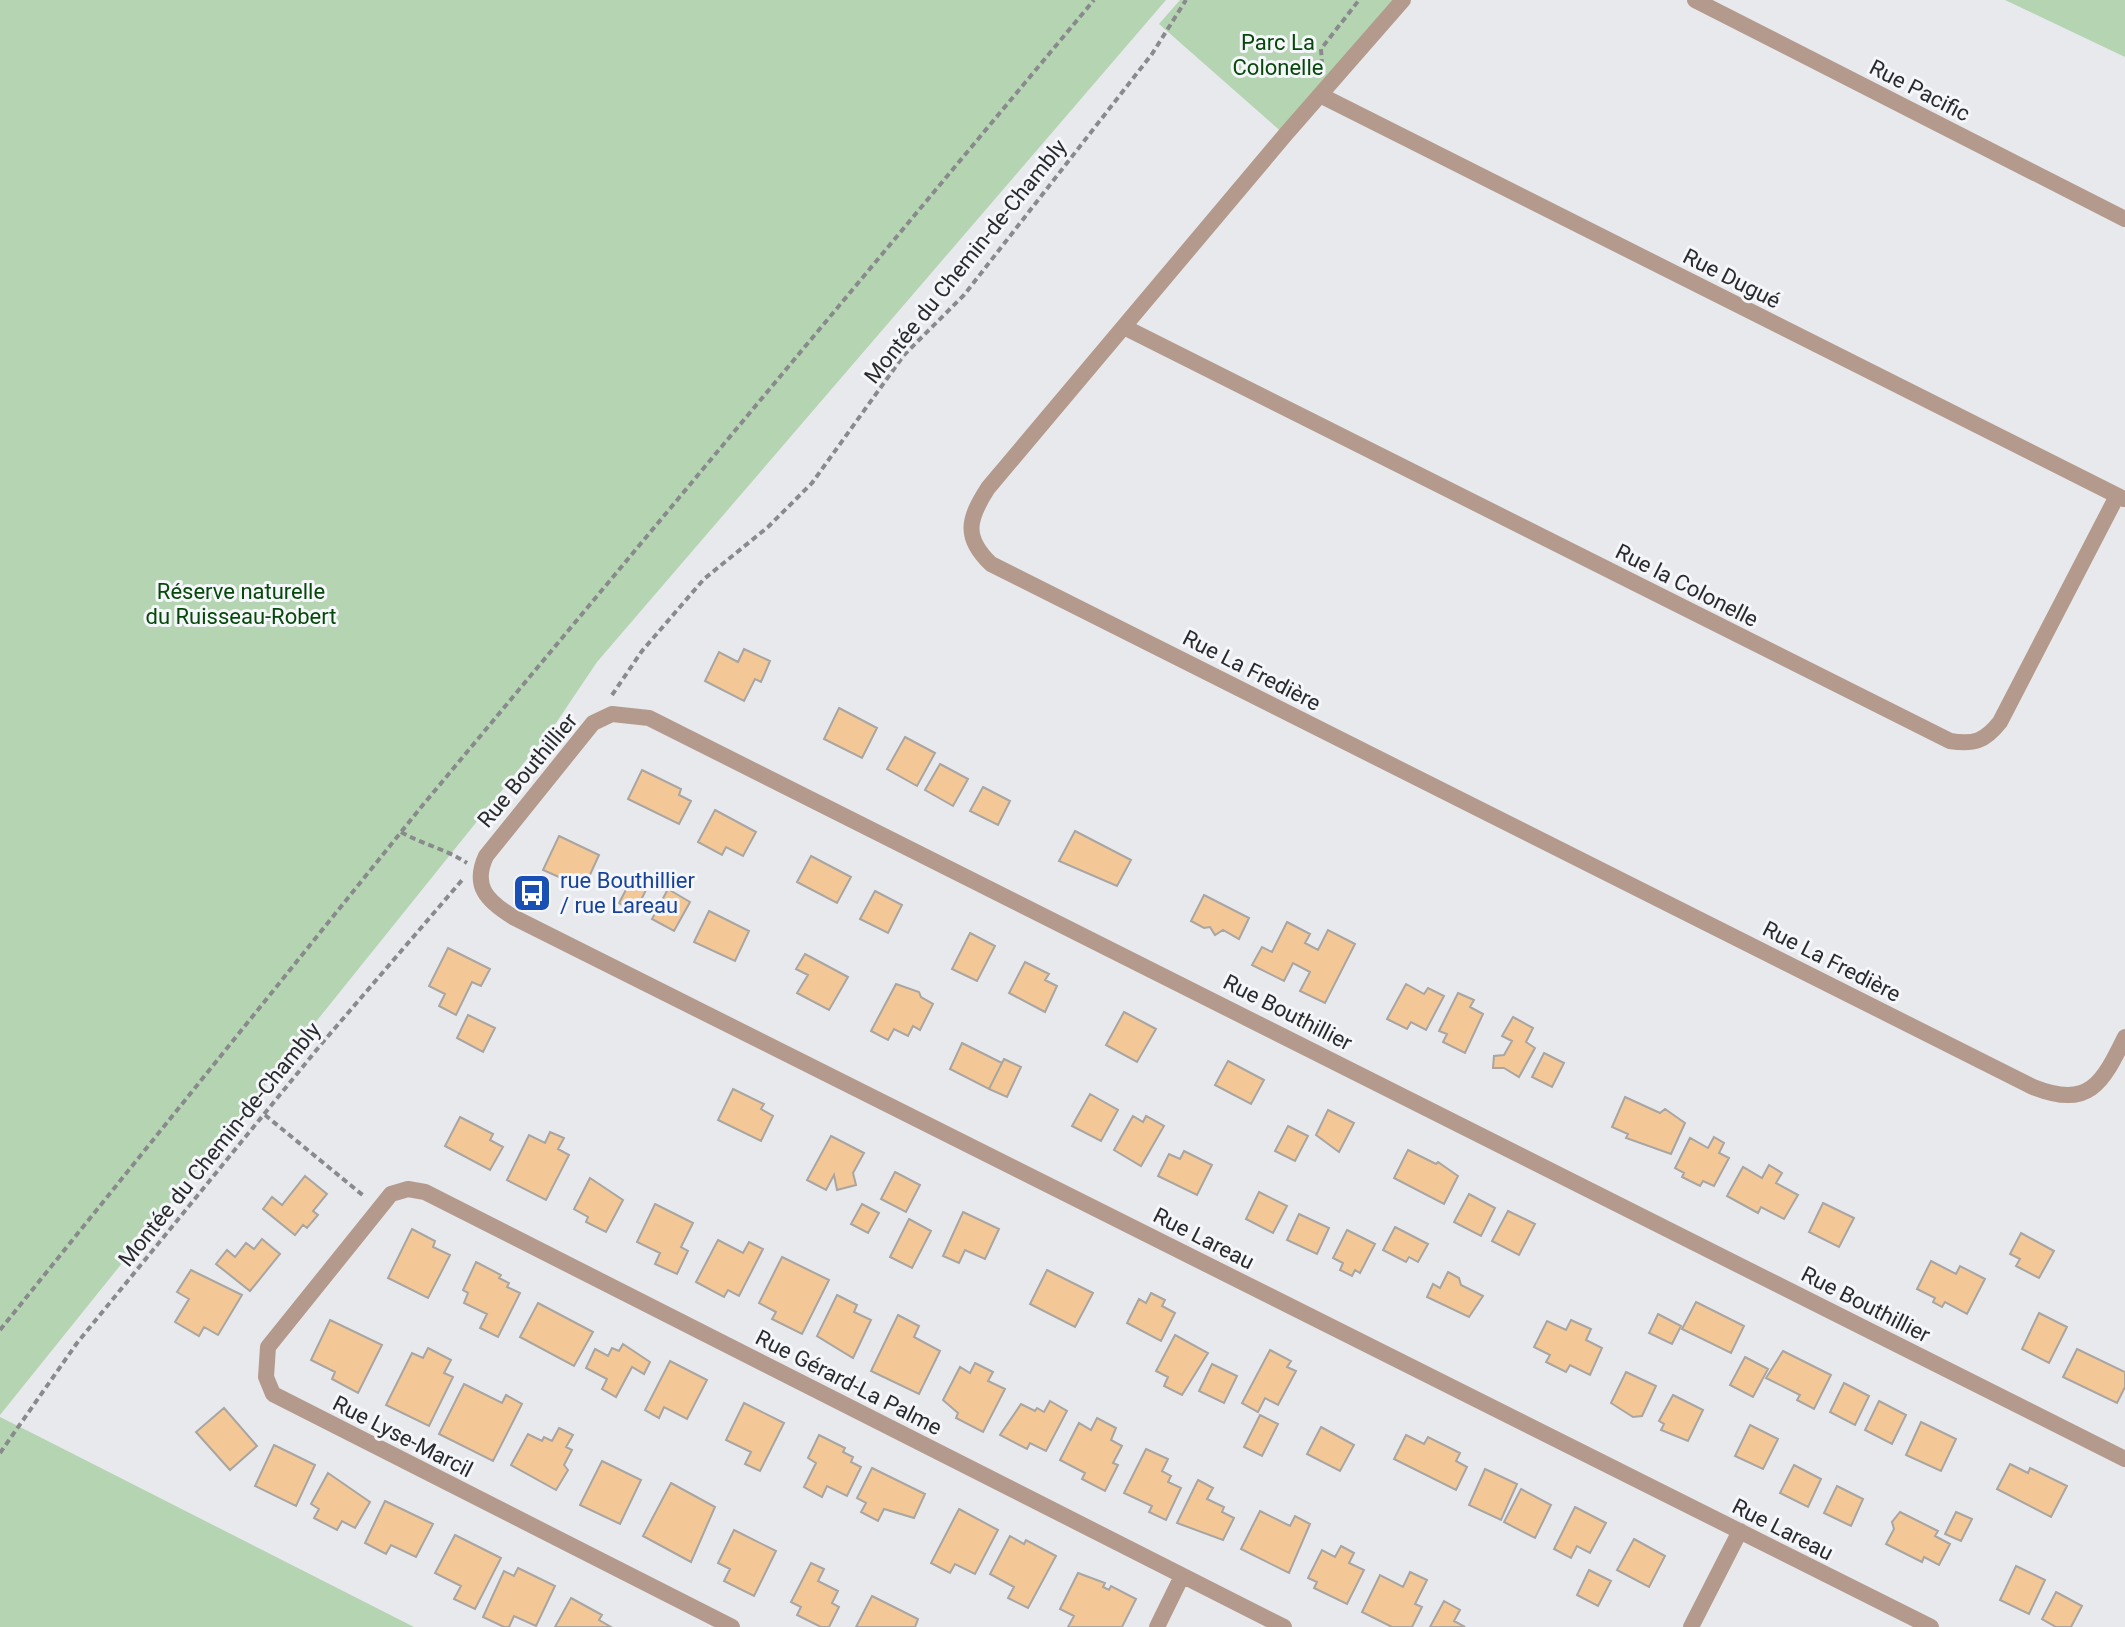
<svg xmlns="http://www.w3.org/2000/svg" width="2125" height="1627" font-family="Roboto,sans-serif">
<rect width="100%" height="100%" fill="#e8e9ed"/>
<path fill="#b4d4b2" d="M0 0H1166L597 662 556 723 0 1415Z
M1180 0H1393L1285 135 1159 24Z
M2005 0H2125V57Z
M0 1417 32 1433 414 1627H0Z"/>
<path fill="#f3c896" stroke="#a8a5a2" stroke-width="2" d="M744 649 770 661 761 682 755 679 744 701 705 681 719 652 738 662Z
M839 708 877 728 862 758 824 739Z
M905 737 935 753 917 786 887 769Z
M940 764 968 779 953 806 925 790Z
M642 770 681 789 679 795 691 801 679 824 628 799Z
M983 787 1010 801 998 825 970 811Z
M715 810 756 832 743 856 726 847 722 855 698 842Z
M1075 831 1131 860 1117 886 1059 861Z
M559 836 599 855 584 888 543 870Z
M811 856 851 877 837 903 797 882Z
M632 878 648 886 635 912 619 903Z
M668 889 690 902 674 931 652 919Z
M875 891 902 905 888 933 860 919Z
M1204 895 1249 918 1239 939 1223 930 1215 935 1210 927 1204 928 1191 921Z
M709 911 749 931 735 961 694 942Z
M1287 922 1310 934 1305 943 1318 950 1328 930 1355 944 1325 1003 1300 991 1310 972 1293 963 1284 981 1252 965 1262 947 1272 952Z
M970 933 995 946 977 981 952 969Z
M448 948 490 969 481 986 472 982 456 1015 439 1006 445 994 429 986Z
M805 954 848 977 829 1010 797 993 808 975 796 969Z
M1025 962 1049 974 1045 980 1057 986 1045 1012 1009 993Z
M896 984 919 992 921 997 933 1004 920 1030 913 1026 908 1036 894 1029 888 1040 871 1031Z
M1406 984 1424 994 1428 988 1444 996 1426 1030 1411 1022 1407 1029 1387 1019Z
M1458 993 1474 1000 1470 1007 1483 1014 1465 1053 1443 1042 1447 1034 1439 1031Z
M1124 1012 1156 1029 1137 1062 1106 1045Z
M468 1015 495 1028 483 1052 457 1038Z
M1513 1017 1533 1028 1526 1042 1535 1048 1519 1077 1504 1068H1493L1494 1056 1504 1055 1512 1041 1502 1036Z
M962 1043 1002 1063 989 1089 950 1069Z
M1544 1053 1564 1063 1552 1087 1532 1077Z
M1004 1059 1021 1067 1007 1097 989 1089Z
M1228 1061 1264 1080 1251 1104 1215 1085Z
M733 1089 764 1104 761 1109 773 1116 761 1141 718 1120Z
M1090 1094 1118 1110 1101 1141 1072 1126Z
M1625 1097 1660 1113 1665 1109 1685 1123 1671 1154 1626 1138 1628 1134 1612 1127Z
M1328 1110 1354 1123 1339 1152 1316 1135Z
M1133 1116 1143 1122 1146 1116 1164 1126 1141 1166 1114 1150Z
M460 1117 493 1134 490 1140 503 1147 490 1170 445 1146Z
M1288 1126 1308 1136 1295 1161 1275 1151Z
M550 1132 564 1138 558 1149 569 1155 546 1200 507 1180 529 1135 545 1143Z
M831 1136 864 1153 853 1173 856 1185 837 1190 834 1175 826 1190 807 1180Z
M1714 1137 1724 1143 1719 1153 1729 1158 1714 1186 1703 1181 1700 1186 1682 1177 1684 1173 1675 1168 1690 1138 1708 1148Z
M1408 1150 1436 1164 1438 1162 1458 1176 1444 1204 1394 1178Z
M1184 1151 1212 1165 1197 1195 1158 1176 1169 1154 1180 1159Z
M1769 1165 1782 1173 1776 1183 1798 1195 1784 1219 1761 1207 1758 1213 1727 1196 1743 1167 1762 1178Z
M895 1172 920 1185 906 1212 881 1199Z
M305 1176 327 1194 313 1211 318 1215 307 1228 303 1225 295 1235 263 1209 272 1197 282 1205Z
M590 1178 623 1200 606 1232 586 1222 588 1217 574 1209Z
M1259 1192 1287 1206 1273 1233 1246 1219Z
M1469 1194 1495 1208 1481 1236 1454 1222Z
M1823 1203 1854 1218 1839 1247 1809 1232Z
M655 1204 693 1223 681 1247 688 1251 677 1274 655 1264 660 1253 637 1242Z
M862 1204 879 1213 868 1233 851 1224Z
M1508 1211 1535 1224 1519 1255 1492 1241Z
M963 1212 999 1229 985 1259 965 1250 959 1263 943 1256Z
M1299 1214 1329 1228 1317 1254 1287 1240Z
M909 1219 931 1231 912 1268 890 1257Z
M1395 1227 1428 1244 1418 1262 1409 1257 1406 1262 1383 1250Z
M412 1229 435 1241 433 1247 450 1255 428 1298 388 1278Z
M1347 1230 1375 1244 1360 1273 1355 1270 1352 1276 1340 1270 1343 1263 1333 1258Z
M2021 1233 2054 1251 2039 1278 2016 1266 2020 1259 2010 1254Z
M262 1239 280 1254 250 1291 216 1264 227 1250 235 1257 246 1243 254 1249Z
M718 1240 743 1253 749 1242 763 1249 739 1296 728 1290 724 1297 696 1282Z
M782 1257 829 1280 802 1334 772 1319 776 1312 759 1303Z
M1931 1261 1956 1274 1960 1266 1985 1279 1967 1314 1945 1302 1942 1307 1933 1302 1935 1298 1917 1289Z
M476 1262 501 1275 499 1278 509 1283 507 1287 520 1293 498 1337 480 1328 487 1314 464 1303 468 1293 463 1290Z
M191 1270 242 1295 218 1335 204 1327 199 1336 175 1322 189 1299 177 1292Z
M1047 1270 1093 1293 1075 1327 1030 1304Z
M1448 1272 1459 1278 1461 1285 1483 1296 1469 1317 1427 1297 1433 1284 1440 1288Z
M1151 1293 1165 1300 1162 1306 1175 1313 1161 1341 1127 1323 1139 1299 1146 1303Z
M837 1295 857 1305 854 1312 871 1320 853 1358 817 1336Z
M1696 1302 1744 1326 1731 1353 1682 1329Z
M538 1303 593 1332 574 1366 520 1337Z
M2039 1313 2067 1327 2049 1363 2022 1349Z
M1658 1314 1681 1326 1672 1344 1649 1333Z
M898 1315 919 1326 914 1337 940 1351 919 1394 871 1371Z
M330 1320 382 1345 358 1393 332 1379 335 1372 311 1360Z
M1571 1320 1591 1329 1586 1340 1602 1348 1590 1375 1570 1365 1566 1372 1546 1362 1550 1355 1534 1347 1547 1321 1566 1330Z
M1175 1335 1208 1353 1182 1395 1164 1386 1168 1377 1156 1371Z
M623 1344 650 1362 644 1374 632 1367 616 1397 602 1389 607 1379 586 1368 595 1349 608 1356 612 1348 619 1351Z
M428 1348 451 1360 444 1373 453 1377 429 1426 386 1405 412 1353 423 1358Z
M2077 1349 2125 1372V1387L2117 1403 2063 1377Z
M1270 1350 1291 1361 1287 1367 1296 1371 1278 1405 1265 1398 1258 1412 1242 1403Z
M1783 1351 1831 1375 1814 1409 1797 1400 1800 1395 1766 1378Z
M1745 1357 1768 1369 1753 1397 1730 1385Z
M670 1361 707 1380 687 1419 664 1407 659 1418 645 1410Z
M975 1363 993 1372 988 1381 1005 1389 983 1432 956 1418 958 1413 943 1400 960 1367 970 1373Z
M1212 1364 1237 1376 1224 1403 1199 1391Z
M1626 1372 1656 1386 1642 1416 1633 1417 1611 1403Z
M1844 1383 1869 1396 1855 1425 1830 1412Z
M464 1384 502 1403 506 1395 522 1404 493 1461 439 1434Z
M1673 1395 1703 1410 1688 1441 1661 1430 1664 1424 1659 1421Z
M1050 1401 1067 1411 1046 1451 1030 1443 1027 1449 1000 1435 1021 1404 1035 1411 1037 1408 1044 1412Z
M1879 1401 1906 1415 1892 1444 1865 1430Z
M744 1403 784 1423 760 1471 745 1464 751 1452 726 1440Z
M224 1408 257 1446 230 1470 196 1432Z
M1260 1415 1278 1424 1262 1456 1244 1447Z
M1097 1418 1116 1428 1111 1440 1122 1446 1113 1463 1118 1465 1105 1491 1082 1479 1085 1473 1060 1460 1079 1423 1091 1430Z
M1921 1422 1956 1439 1941 1471 1906 1455Z
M1750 1425 1778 1439 1763 1469 1735 1456Z
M1321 1427 1354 1445 1340 1471 1307 1454Z
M559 1428 573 1435 566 1447 572 1450 564 1465 568 1470 556 1490 511 1465 528 1434 542 1441 544 1437 552 1441Z
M819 1435 845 1448 843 1452 853 1457 851 1462 861 1467 847 1496 827 1486 822 1497 804 1487 816 1463 808 1458Z
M1406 1435 1424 1444 1428 1437 1460 1453 1456 1461 1467 1467 1456 1490 1394 1459Z
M274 1445 315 1465 296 1506 255 1486Z
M1146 1449 1168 1459 1162 1471 1171 1476 1168 1482 1181 1488 1166 1520 1149 1512 1152 1506 1124 1493Z
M602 1461 641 1480 620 1524 580 1505Z
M2010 1464 2028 1473 2030 1468 2067 1486 2051 1517 1997 1489Z
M1794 1465 1821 1479 1808 1507 1780 1493Z
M872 1468 925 1494 914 1518 884 1509 878 1521 861 1512 866 1503 857 1498Z
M1485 1469 1517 1484 1501 1520 1469 1505Z
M328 1473 370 1502 355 1528 342 1521 337 1530 314 1518 319 1509 311 1504Z
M1198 1480 1213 1488 1207 1499 1224 1507 1222 1512 1234 1518 1223 1540 1177 1523Z
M671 1483 715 1507 691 1562 643 1536Z
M1837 1486 1863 1499 1851 1526 1824 1513Z
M1521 1489 1551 1505 1535 1538 1504 1522Z
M385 1501 433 1524 416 1557 391 1545 386 1554 365 1543Z
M1575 1507 1606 1523 1590 1553 1577 1546 1571 1558 1554 1549Z
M959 1509 998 1530 975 1574 955 1564 950 1573 931 1563Z
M1260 1511 1290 1526 1295 1516 1310 1524 1289 1573 1241 1549Z
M1900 1512 1938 1531 1935 1536 1950 1544 1939 1565 1924 1557 1922 1562 1886 1544 1894 1529 1892 1522Z
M1956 1512 1972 1519 1961 1541 1945 1534Z
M734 1530 776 1551 754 1596 724 1581 730 1569 718 1563Z
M455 1535 501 1558 475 1609 454 1599 461 1586 435 1573Z
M1010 1536 1024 1544 1026 1540 1056 1556 1028 1608 1008 1598 1014 1587 990 1574Z
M1634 1539 1665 1556 1649 1587 1617 1570Z
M1341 1546 1354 1553 1349 1563 1364 1570 1347 1604 1314 1588 1317 1582 1308 1578 1322 1550 1335 1557Z
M811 1563 824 1569 818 1581 838 1591 832 1603 839 1607 829 1627H821L797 1615 801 1607 791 1602Z
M2016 1566 2045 1580 2029 1614 2000 1600Z
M518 1568 555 1586 536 1626 514 1616 509 1627H504L483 1617 504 1571 514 1576Z
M1589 1570 1611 1581 1598 1606 1577 1595Z
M1410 1572 1427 1580 1415 1604 1422 1607 1412 1627H1392L1362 1612 1380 1575 1403 1587Z
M1078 1573 1105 1583 1103 1587 1109 1590 1111 1586 1136 1599 1122 1627H1068L1074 1616 1060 1609Z
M2056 1592 2082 1606 2071 1627H2056L2042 1619Z
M872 1596 918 1619 915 1627H856Z
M571 1598 602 1615 599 1620 611 1627H555Z
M1444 1601 1460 1610 1454 1621 1465 1627H1430Z"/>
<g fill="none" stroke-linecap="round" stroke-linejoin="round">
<path stroke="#898a8c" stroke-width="4" stroke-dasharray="6 4" stroke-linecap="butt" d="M1322 65 1321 49 1359 0
M612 695 642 651 704 579 768 527 812 483 904 355 964 295 1152 54 1186 0
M401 832C424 845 446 849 467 863
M265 1115 365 1197
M0 1330 422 806 1094 0
M0 1453 77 1343 323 1042 463 879"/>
<path stroke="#b49a8d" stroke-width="16" d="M1403 0 1285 135 988 488C968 519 963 537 991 564L2033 1087C2089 1109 2102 1084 2125 1037
M1695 0 2125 219
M1320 95 2124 499
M1124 327 1950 741C1974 745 1985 741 2000 722L2117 496
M732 1627 273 1394 266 1377 268 1347 391 1194 408 1189 425 1192 1284 1627
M1157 1627 1182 1576
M1691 1627 1740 1531
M1931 1627 513 917C487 901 472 886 486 856L593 723 612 714 649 718 2125 1459"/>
</g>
<defs>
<symbol id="bus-square" viewBox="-11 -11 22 22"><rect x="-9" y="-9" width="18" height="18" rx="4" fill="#1a4fb4" stroke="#f5f6fa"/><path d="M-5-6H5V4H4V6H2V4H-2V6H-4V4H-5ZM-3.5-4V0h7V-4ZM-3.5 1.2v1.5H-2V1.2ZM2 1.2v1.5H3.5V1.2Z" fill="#fff"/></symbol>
</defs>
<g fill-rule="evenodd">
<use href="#bus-square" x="510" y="871" width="44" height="44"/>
</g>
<g text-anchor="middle" stroke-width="6" stroke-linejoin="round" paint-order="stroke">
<g font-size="22" fill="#054809" stroke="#f5f6fa">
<text x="1278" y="50">Parc La<tspan x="1278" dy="25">Colonelle</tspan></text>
<text x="241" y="599">Réserve naturelle<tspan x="241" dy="25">du Ruisseau-Robert</tspan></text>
</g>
<g font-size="22" fill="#292a2b" stroke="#f5f6fa">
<text transform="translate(1920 90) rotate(27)" y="8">Rue Pacific</text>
<text transform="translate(965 261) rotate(-51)" y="8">Montée du Chemin-de-Chambly</text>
<text transform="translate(1732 278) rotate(27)" y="8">Rue Dugué</text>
<text transform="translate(1687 585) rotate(27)" y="8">Rue la Colonelle</text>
<text transform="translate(1252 670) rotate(27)" y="8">Rue La Fredière</text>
<text transform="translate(527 770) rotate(-50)" y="8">Rue Bouthillier</text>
<text transform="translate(1832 961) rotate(27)" y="8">Rue La Fredière</text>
<text transform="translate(1288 1012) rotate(27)" y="8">Rue Bouthillier</text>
<text transform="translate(219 1144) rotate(-51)" y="8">Montée du Chemin-de-Chambly</text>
<text transform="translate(1204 1238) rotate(27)" y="8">Rue Lareau</text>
<text transform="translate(1866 1304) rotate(27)" y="8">Rue Bouthillier</text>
<text transform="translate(849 1382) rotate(27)" y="8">Rue Gérard-La Palme</text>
<text transform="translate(403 1436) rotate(27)" y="8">Rue Lyse-Marcil</text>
<text transform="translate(1783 1529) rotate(27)" y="8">Rue Lareau</text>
</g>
<g font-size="22" fill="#164399" stroke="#f5f6fa" text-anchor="start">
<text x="560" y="888">rue Bouthillier<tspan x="560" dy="25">/ rue Lareau</tspan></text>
</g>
</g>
</svg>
